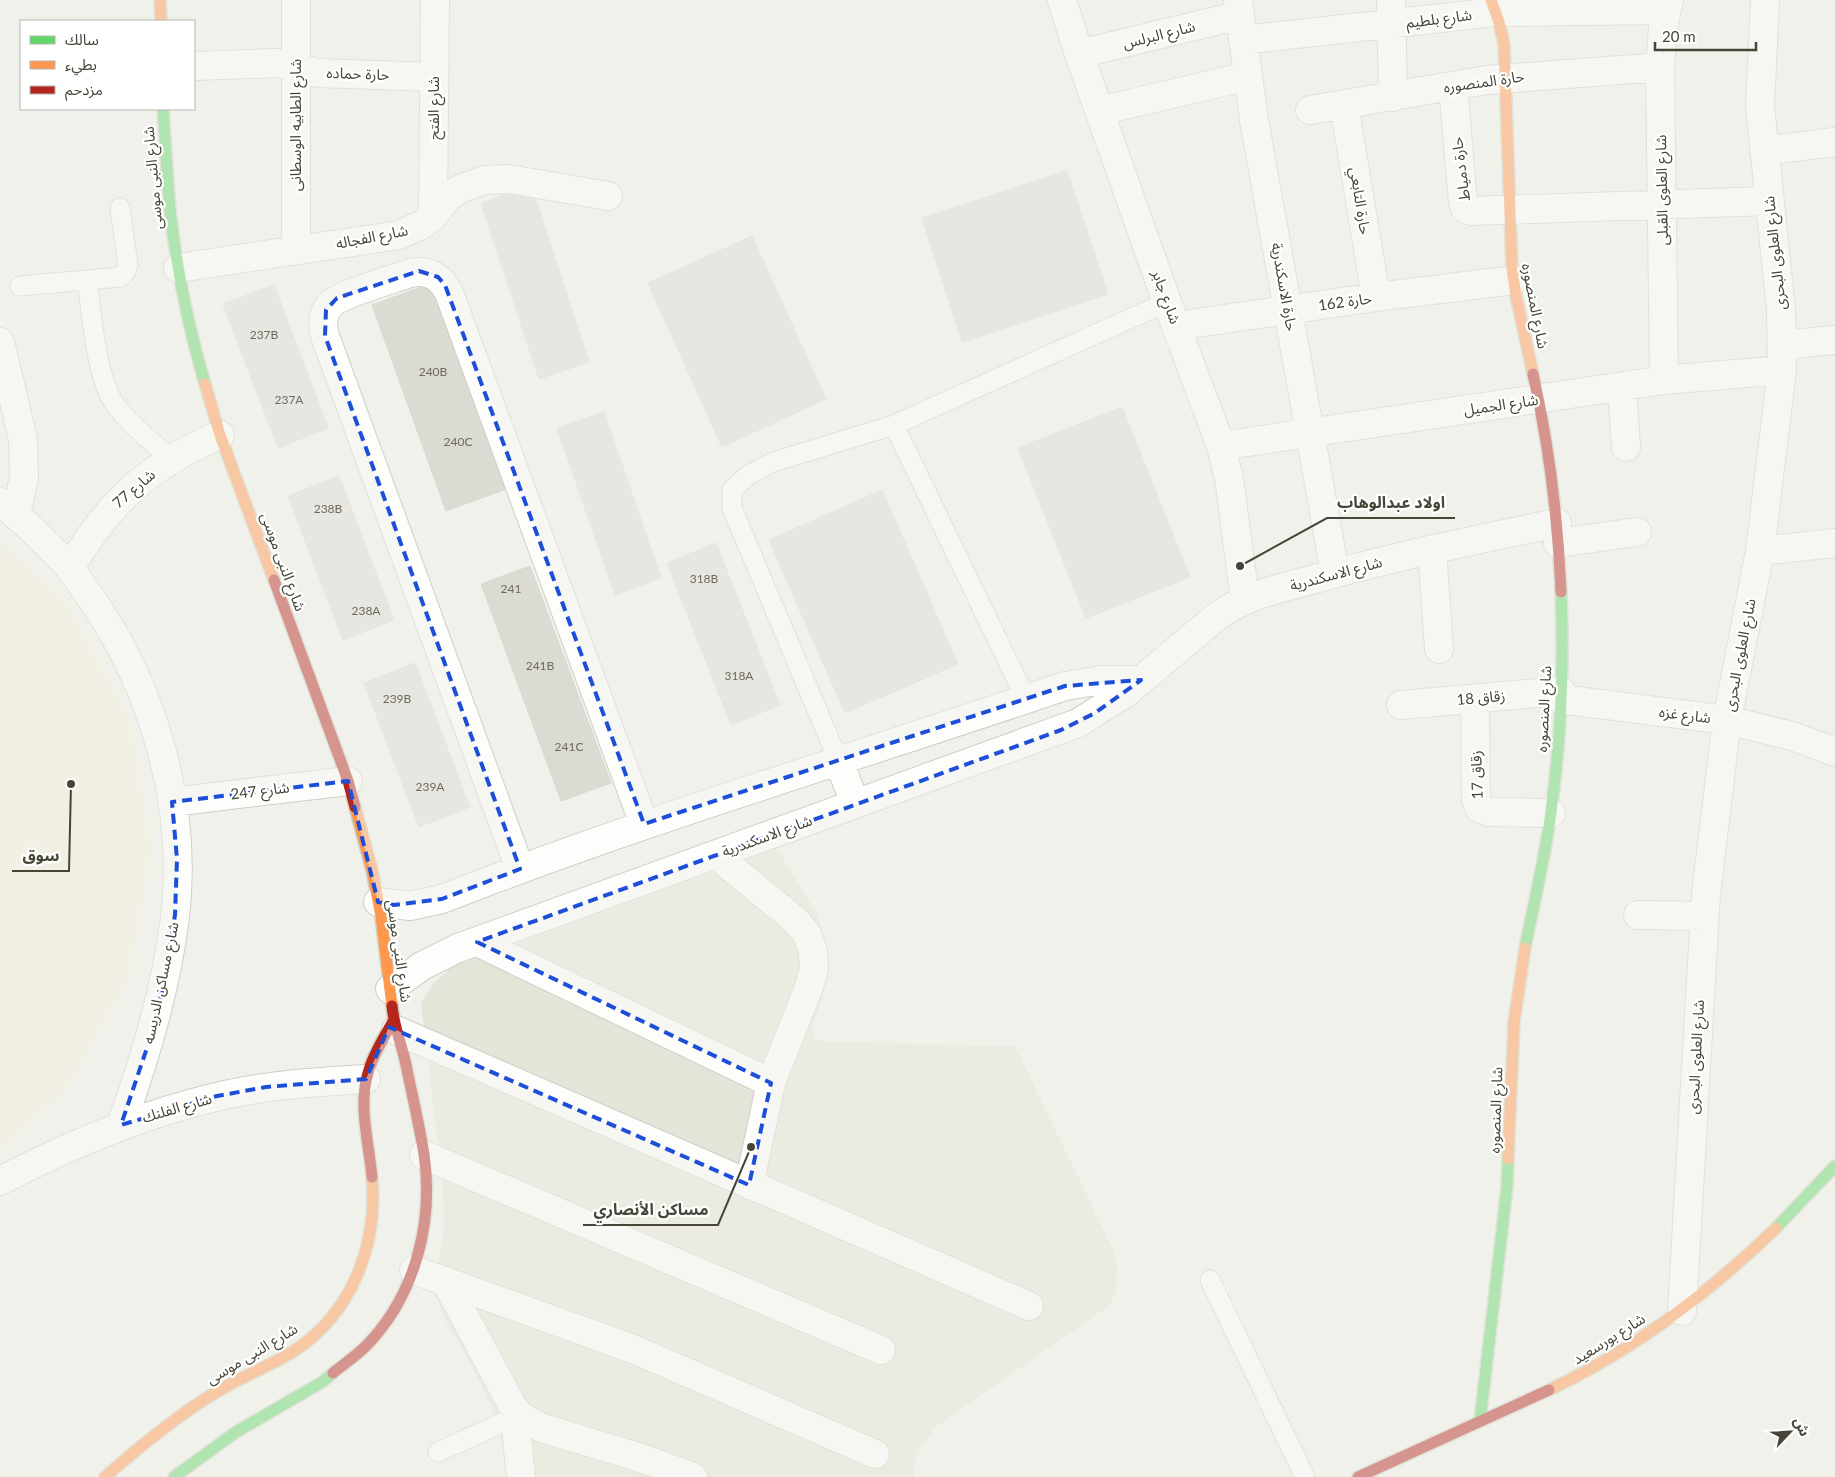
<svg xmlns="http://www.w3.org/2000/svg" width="1835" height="1477" font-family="Lato,'Noto Sans Arabic',sans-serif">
<rect width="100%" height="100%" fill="#f1f1eb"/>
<path fill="#e5e4d8" d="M777 849 818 915 826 946 827 970 822 998 811 1030 815 1039 824 1042 1013 1046 1020 1057 1114 1251 1117 1269 1116 1290 1110 1305 937 1426 923 1443 915 1462 913 1477H508L500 1437 491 1406 479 1380 444 1318 436 1293 438 1260 443 1236 444 1209 442 1179 421 1003 435 982 454 965Z"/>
<path fill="#f3f0de" d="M0 540 69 605 131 720 152 848 130 976 68 1089 0 1151Z"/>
<path fill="#dbdad3" stroke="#d9d8d1" d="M1067 171 1108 294 962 342 922 218Z
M531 185 589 362 539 379 481 203Z
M752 236 826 399 722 447 648 283Z
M435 282 509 488 446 511 372 305Z
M274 285 328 428 278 448 223 304Z
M1122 407 1190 577 1086 618 1018 448Z
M604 412 661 578 615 595 557 428Z
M339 476 394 620 343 640 288 496Z
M882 490 958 664 845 713 769 540Z
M716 543 780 705 731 725 667 563Z
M530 566 611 783 561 801 481 584Z
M415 663 470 807 419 827 364 683Z"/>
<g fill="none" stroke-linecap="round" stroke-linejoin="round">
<defs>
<path id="lane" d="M87 280C92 315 96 379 116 406 131 426 153 442 171 460
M20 286 120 277C125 274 127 271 128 265L120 208
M894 425 1026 699
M839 762 732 508V490L747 476 773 462 894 425 1167 302
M1210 1280 1305 1477
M438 1452 515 1417"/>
<path id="street" d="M296 0V250
M1062 0 1079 54 1167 302 1221 446 1229 478 1245 600
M1238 0 1254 120 1335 573
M1391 0 1393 97
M1243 40 1495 12 1665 10
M1079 54 1240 15
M194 66 279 63 318 73 434 77
M1453 86 1463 202 1465 208 1470 211 1769 201
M1344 105 1376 297
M1310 110 1487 80 1660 67
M1099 111 1248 76
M1764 151 1835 142
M433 216 435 0
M178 268 399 235 423 224 433 216 449 196 460 189 484 180 509 179 608 196
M1176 326 1376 297 1514 280
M0 342 23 439 24 477 16 515
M1782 345 1835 340
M1664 380 1660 67 1663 28 1669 0
M1622 387 1626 447
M1221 446 1664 380 1782 370
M0 502C24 521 48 544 69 567 77 576 83 588 91 598 154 689 188 806 175 917 166 989 146 1057 121 1125
M1558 543 1637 532
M1432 549 1439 649
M1760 551 1835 543
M70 568C109 502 149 465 220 435
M1475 699 1476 799 1479 808 1489 812 1551 813
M1560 699 1727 720 1792 736 1835 752
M1401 705 1561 691
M839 762 855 803
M172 802 348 781
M716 855 795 920 807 934 813 951 814 969 809 987 771 1083 749 1185
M520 869 325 336C322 325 322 313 331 304 341 294 394 279 410 273 429 269 441 277 449 293L644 824
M378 902 410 906 442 899C646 819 857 757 1065 686L1102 680H1141
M1638 915 1704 916
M477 942 771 1083
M390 989 422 966 458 948 1078 723 1127 692 1216 617C1246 595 1280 588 1315 579 1395 556 1476 540 1557 523
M396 1030 1029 1306
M424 1155 881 1350
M0 1181C69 1145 140 1115 216 1097 265 1085 316 1082 366 1079
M414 1270 633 1349 875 1454
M446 1282 514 1409 522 1417 542 1428 638 1457 693 1477
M1682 1311 1706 894 1727 720 1760 551 1782 370 1781 310 1760 106 1765 0
M514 1409 521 1477"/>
<path id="fast" d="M163 109C166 146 167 183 171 219 178 275 189 330 205 384
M1525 948C1534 903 1545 858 1551 812 1561 740 1564 665 1561 592
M1776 1228 1835 1166
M1480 1421 1507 1187 1508 1159
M174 1477 236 1432 322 1382 333 1373"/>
<path id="slow" d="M160 0 161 21
M1491 0 1499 22 1504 44 1512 269 1516 296 1533 374
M205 384 220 435 274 580
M355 807 372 870 381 916 392 1006
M1508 1159 1514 1022 1525 948
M1549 1390C1634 1350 1709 1293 1776 1228
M105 1477C139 1447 174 1418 213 1394 239 1378 268 1367 294 1351 352 1313 378 1245 372 1177"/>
<path id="jam" d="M1533 374C1549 445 1558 519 1561 592
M274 580 348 781 355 807
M372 1177C369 1144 358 1105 368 1073 373 1054 384 1038 393 1021
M333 1373C344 1364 356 1356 366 1346 415 1296 434 1223 424 1154 419 1124 412 1094 406 1065 402 1045 394 1027 392 1006
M1358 1477 1549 1390"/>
</defs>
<use href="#lane" stroke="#cfcfc8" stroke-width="21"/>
<use href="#street" stroke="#cfcfc8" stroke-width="30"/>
<use href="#fast" stroke="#d1d1c4" stroke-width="14"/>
<use href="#slow" stroke="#d1d1c4" stroke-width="14"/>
<use href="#jam" stroke="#d1d1c4" stroke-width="14"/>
<use href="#lane" stroke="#fdfdfc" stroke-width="19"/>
<use href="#street" stroke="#fdfdfc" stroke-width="28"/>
<use href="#fast" stroke="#63d668" stroke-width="11"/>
<use href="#slow" stroke="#ff974d" stroke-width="11"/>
<use href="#jam" stroke="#b3261e" stroke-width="11"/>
</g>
<path d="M0 0H1835V1477H0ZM419 271 438 277 445 285 644 824 1065 686 1141 680 1095 713 1061 730 477 942 771 1083 749 1185 389 1027 366 1079 266 1087 217 1096 121 1125 155 1024 166 971 175 915 177 859 172 802 348 781 378 902 394 905 442 899 520 869 325 336 326 310 337 298Z" fill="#f1f1eb" fill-opacity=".55" fill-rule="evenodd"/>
<path fill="none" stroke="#1d4ed8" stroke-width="4" stroke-dasharray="10 6" stroke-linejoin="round" d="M419 271 438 277 445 285 644 824 1065 686 1141 680 1095 713 1061 730 477 942 771 1083 749 1185 389 1027 366 1079 266 1087 217 1096 121 1125 155 1024 166 971 175 915 177 859 172 802 348 781 378 902 394 905 442 899 520 869 325 336 326 310 337 298Z"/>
<g text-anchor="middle" stroke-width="4.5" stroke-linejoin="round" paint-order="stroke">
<g font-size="12" fill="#6d6b5f">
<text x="264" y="339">237B</text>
<text x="433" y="376">240B</text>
<text x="289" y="404">237A</text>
<text x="458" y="446">240C</text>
<text x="328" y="513">238B</text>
<text x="704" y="583">318B</text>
<text x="511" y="593">241</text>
<text x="366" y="615">238A</text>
<text x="540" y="670">241B</text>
<text x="739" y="680">318A</text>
<text x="397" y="703">239B</text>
<text x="569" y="751">241C</text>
<text x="430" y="791">239A</text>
</g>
<g font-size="15" fill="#474537" stroke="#fff">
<text transform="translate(1439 19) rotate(-7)" y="5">شارع بلطيم</text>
<text transform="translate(1159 35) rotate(-14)" y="5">شارع البرلس</text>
<text transform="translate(358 74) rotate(2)" y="5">حارة حماده</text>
<text transform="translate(1484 82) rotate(-8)" y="5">حارة المنصوره</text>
<text transform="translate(434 108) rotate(-90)" y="5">شارع الفتح</text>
<text transform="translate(296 125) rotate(-90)" y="5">شارع الطابيه الوسطانى</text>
<text transform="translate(1461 169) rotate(-97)" y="5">حارة دمياط</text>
<text transform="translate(153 178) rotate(-95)" y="5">شارع النبى موسى</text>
<text transform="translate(1662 190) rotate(-91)" y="5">شارع العلوى القبلى</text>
<text transform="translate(1360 201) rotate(81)" y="5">حارة التابعي</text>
<text transform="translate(372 237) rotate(-11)" y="5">شارع الفجاله</text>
<text transform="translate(1775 253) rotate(-96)" y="5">شارع العلوى البحرى</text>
<text transform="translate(1284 287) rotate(80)" y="5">حارة الاسكندرية</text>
<text transform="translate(1166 297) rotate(70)" y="5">شارع جابر</text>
<text transform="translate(1345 302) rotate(-8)" y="5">حارة 162</text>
<text transform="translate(1535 306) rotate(79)" y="5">شارع المنصوره</text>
<text transform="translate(1501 405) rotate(-8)" y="5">شارع الجميل</text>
<text transform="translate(134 489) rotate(-41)" y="5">شارع 77</text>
<text transform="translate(283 562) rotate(70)" y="5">شارع النبى موسى</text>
<text transform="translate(1336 574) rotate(-15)" y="5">شارع الاسكندرية</text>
<text transform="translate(1740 655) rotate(-79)" y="5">شارع العلوى البحرى</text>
<text transform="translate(1481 698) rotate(-5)" y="5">زقاق 18</text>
<text transform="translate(1544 709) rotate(-87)" y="5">شارع المنصوره</text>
<text transform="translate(1685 715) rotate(7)" y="5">شارع غزه</text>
<text transform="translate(1477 775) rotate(-92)" y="5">زقاق 17</text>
<text transform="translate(260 791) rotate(-7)" y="5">شارع 247</text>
<text transform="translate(767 836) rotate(-20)" y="5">شارع الاسكندرية</text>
<text transform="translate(399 951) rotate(82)" y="5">شارع النبى موسى</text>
<text transform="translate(161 983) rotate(-78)" y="5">شارع مساكن الدريسه</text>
<text transform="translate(1696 1057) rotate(-87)" y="5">شارع العلوى البحرى</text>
<text transform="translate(177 1108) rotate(-16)" y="5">شارع الفلنك</text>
<text transform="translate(1496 1110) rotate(-88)" y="5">شارع المنصوره</text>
<text transform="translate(1609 1339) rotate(-32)" y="5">شارع بورسعيد</text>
<text transform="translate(252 1354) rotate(-31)" y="5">شارع النبى موسى</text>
</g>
</g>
<path fill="none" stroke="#474537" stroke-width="2" d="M1240 566L1327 518H1455M71 784L69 871H12M751 1147L718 1225H583"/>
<g fill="#474537" stroke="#fff" stroke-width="2">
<circle cx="1240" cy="566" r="5"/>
<circle cx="71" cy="784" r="5"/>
<circle cx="751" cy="1147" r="5"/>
</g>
<g font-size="16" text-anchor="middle" font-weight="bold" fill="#474537" stroke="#fff" stroke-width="4.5" stroke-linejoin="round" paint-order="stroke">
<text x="1391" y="508">اولاد عبدالوهاب</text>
<text x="41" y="861">سوق</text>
<text x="651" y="1215">مساكن الأنصاري</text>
</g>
<rect x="20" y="20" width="175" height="90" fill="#ffffff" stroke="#b5b5af"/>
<rect x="30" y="36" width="25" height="8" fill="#63d668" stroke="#b5b5af"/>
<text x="65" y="45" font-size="15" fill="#474537">سالك</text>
<rect x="30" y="61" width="25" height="8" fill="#ff974d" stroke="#b5b5af"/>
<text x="65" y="70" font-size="15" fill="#474537">بطيء</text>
<rect x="30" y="86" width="25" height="8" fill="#b3261e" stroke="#b5b5af"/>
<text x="65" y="95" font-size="15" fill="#474537">مزدحم</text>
<g transform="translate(1790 1432) rotate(65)" stroke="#ffffff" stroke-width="4" paint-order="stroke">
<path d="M0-4L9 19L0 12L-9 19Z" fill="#474537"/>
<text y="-8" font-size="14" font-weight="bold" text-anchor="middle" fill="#474537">ش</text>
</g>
<path d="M1655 42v8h101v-8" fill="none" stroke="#474537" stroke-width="2.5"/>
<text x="1662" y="42" font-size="15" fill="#474537" stroke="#ffffff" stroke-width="4" paint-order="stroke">20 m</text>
</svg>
